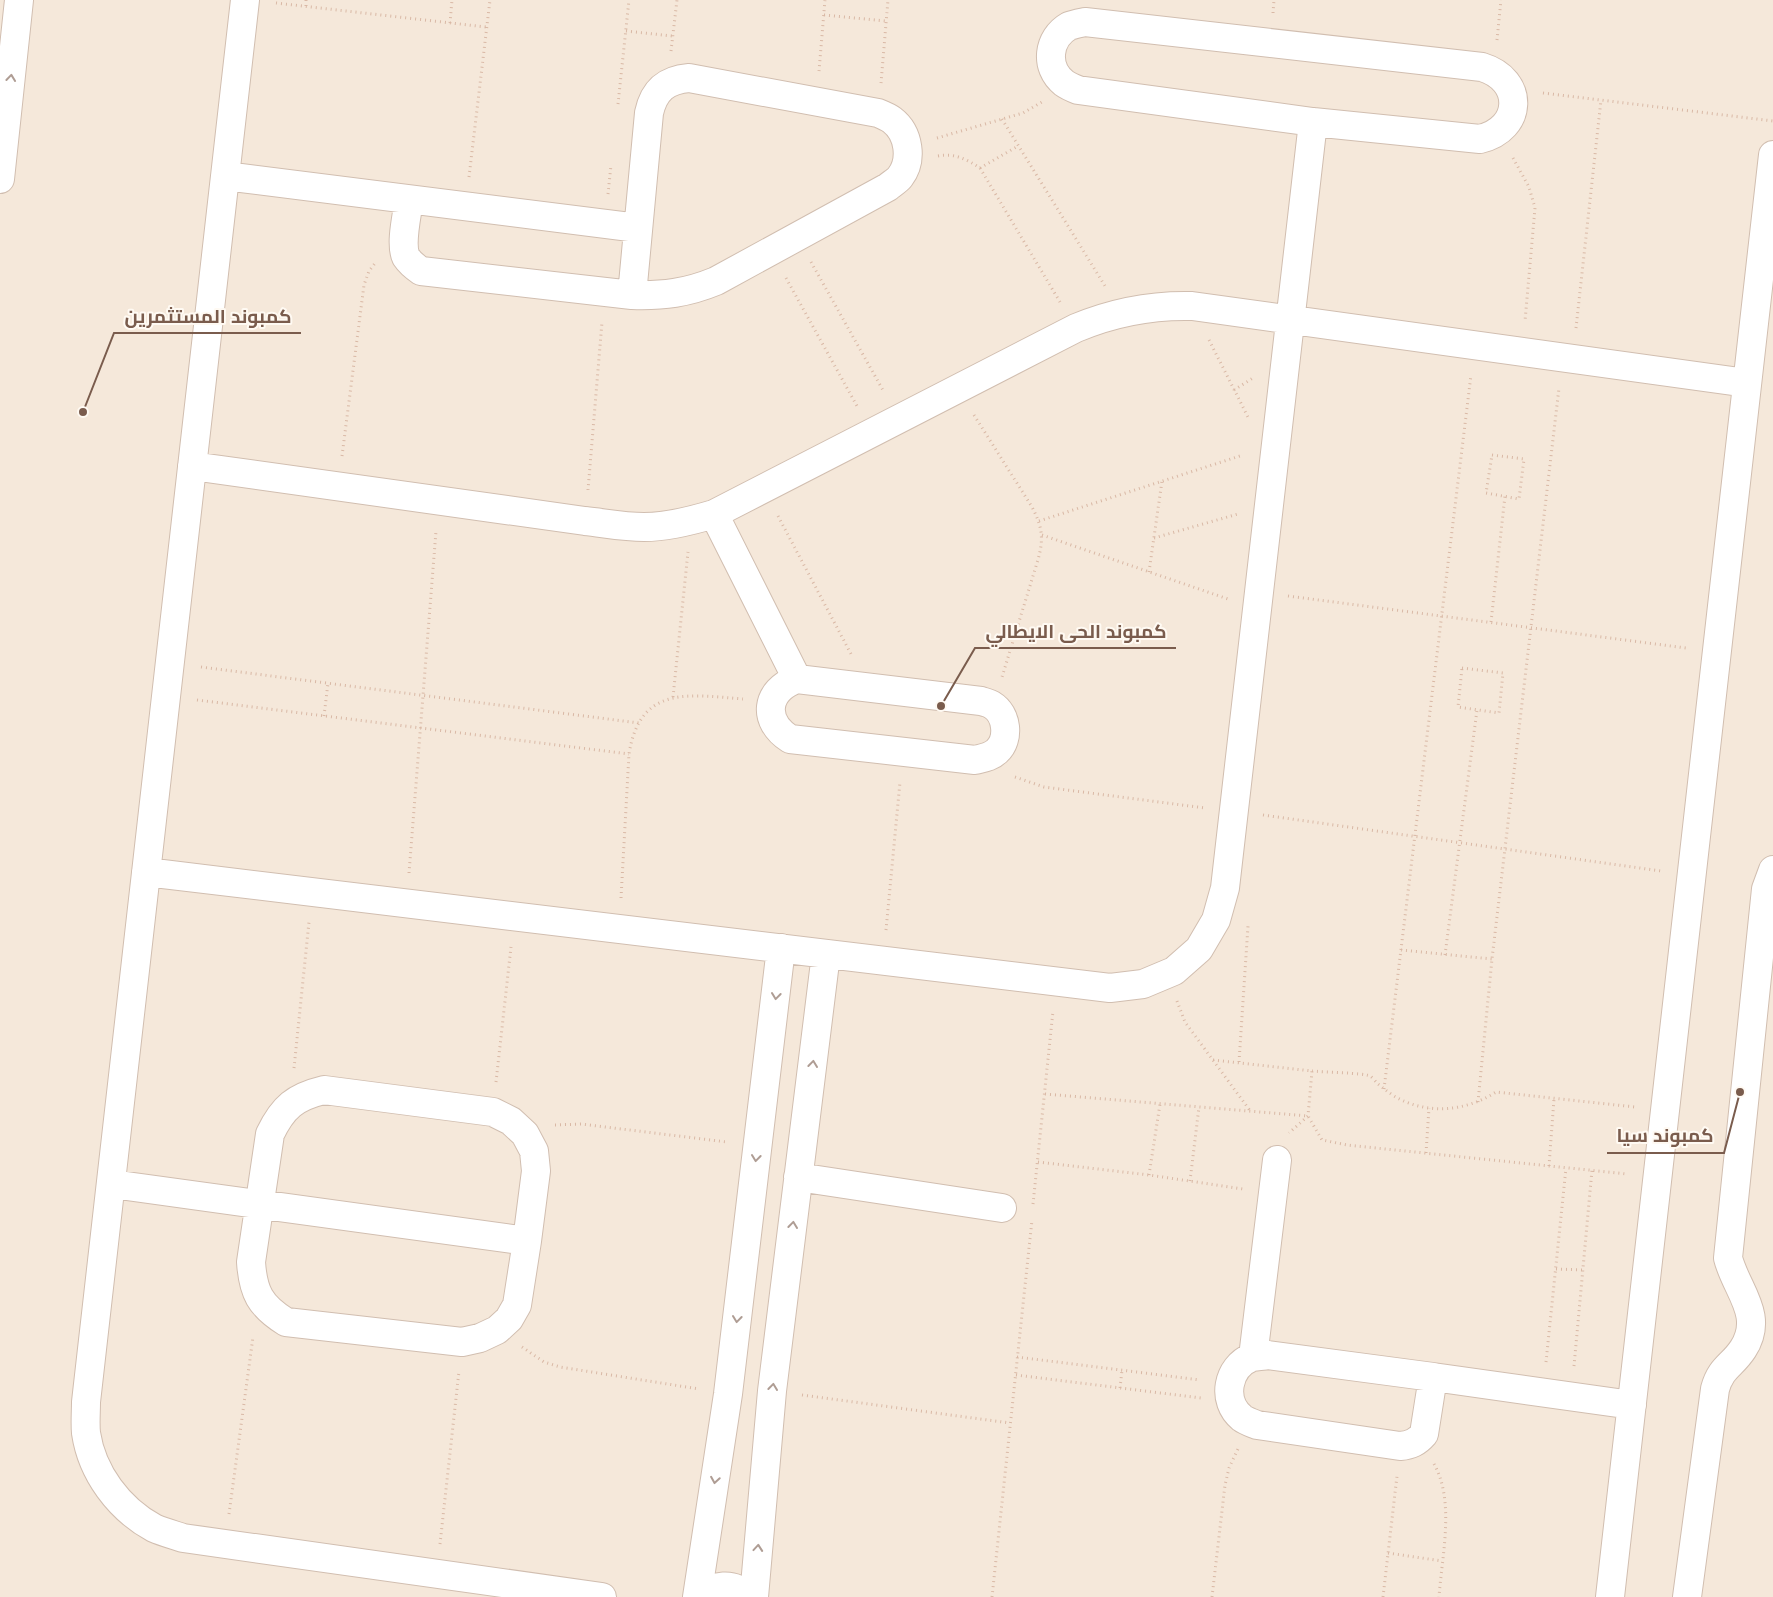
<svg xmlns="http://www.w3.org/2000/svg" width="1773" height="1597" font-family="'Nunito Sans',Cairo,sans-serif">
<rect width="100%" height="100%" fill="#fdf6ec"/>
<path fill="#f5e8da" d="M0 0H1773V1597H0Z"/>
<g fill="none" stroke-linecap="round" stroke-linejoin="round">
<defs>
<path id="minor" d="M245 0 86 1402C86 1412 85 1423 86 1433 92 1473 119 1509 154 1528 163 1532 174 1535 183 1538L602 1597
M1085 22 1482 67C1525 80 1523 129 1480 139L1313 122 1078 90C1073 88 1068 86 1064 83 1044 67 1048 38 1069 26 1074 24 1080 23 1085 22Z
M225 176 638 228
M0 179 19 0
M409 200C407 215 400 244 406 257 410 263 415 267 421 271L632 295 649 113C654 90 666 80 689 78L878 113C883 115 888 117 892 120 909 133 913 160 900 177 897 181 891 184 888 187L716 281C687 293 663 296 632 295
M192 466 585 521C604 523 624 527 644 527 668 527 691 521 714 514L1076 328C1114 312 1151 305 1192 306L1747 383
M714 514 797 679
M797 679 981 701C984 702 989 703 992 705 1007 714 1010 739 997 751 991 757 983 758 975 760L790 739C762 721 765 691 797 679Z
M146 872 1110 988 1143 984 1174 971 1199 949 1216 920 1225 888 1313 122
M324 1090 493 1112 511 1121 525 1134 534 1151 536 1171 527 1241 517 1305 509 1319 497 1330 480 1338 462 1342 286 1322C260 1306 253 1292 251 1262L270 1134C283 1107 295 1097 324 1090Z
M798 1177 1002 1208
M112 1184 527 1241
M1253 1357 1277 1160
M1433 1377 1268 1355C1263 1356 1257 1356 1252 1357 1227 1367 1221 1401 1242 1418 1246 1421 1252 1423 1257 1425L1400 1446C1411 1445 1417 1442 1424 1434L1433 1377 1632 1405
M697 1597 728 1394 781 948
M697 1597C714 1585 733 1581 748 1597
M754 1597 772 1391 826 954
M1610 1597 1773 155
M1687 1597 1715 1389C1721 1367 1732 1366 1743 1349 1765 1315 1736 1290 1728 1258L1766 889 1773 870"/>
</defs>
<use href="#minor" stroke="#d1beb0" stroke-width="30"/>
<path stroke="#d9b8a5" stroke-width="3" stroke-dasharray="1 4" stroke-linecap="butt" d="M276 3 486 27
M306 6V0
M1273 13 1274 0
M824 15 886 21
M450 23 452 0
M626 31 672 36
M1497 40 1501 0
M671 51 677 0
M819 71 825 0
M881 83 888 0
M1543 93 1773 121
M618 104 629 0
M1002 119 1105 286
M937 138 1023 113 1042 102
M938 156C955 153 966 159 980 168L1060 302
M1513 158 1529 187 1535 208 1525 321
M980 168 1018 146
M469 177 490 0
M608 194 611 165
M811 262 884 392
M786 278 857 406
M1576 328 1601 100
M1209 340 1248 417
M1234 390 1253 378
M974 415 1032 507C1043 528 1044 540 1037 563L1002 677
M1492 455 1524 459 1519 499 1486 493Z
M342 456 364 285 369 271 376 262
M588 490 602 322
M778 516 851 654
M1039 521 1243 455
M1042 535 1228 599
M1154 538 1238 514
M1149 572 1162 481
M1288 596 1686 648
M1491 622 1505 496
M201 667 639 723
M1462 668 1503 673 1499 713 1458 707Z
M673 697 688 552
M197 700 629 754
M324 716 328 683
M1015 777 1044 787 1205 808
M1263 815 1661 871
M409 873 436 531
M621 898 629 754C640 684 690 695 743 699
M886 930 900 782
M1401 950 1492 959
M1445 955 1477 710
M1177 1001 1185 1022 1251 1112
M1213 1060 1312 1071 1308 1116 1289 1133
M1239 1062 1248 926
M294 1068 309 922
M1312 1071C1322 1072 1364 1073 1370 1076 1373 1078 1376 1082 1378 1084 1383 1088 1388 1092 1394 1096 1426 1115 1465 1112 1496 1092L1635 1107
M496 1082 511 947
M1384 1089 1471 375
M1045 1094 1308 1116 1322 1140 1347 1145 1627 1174
M1478 1102 1492 959 1559 388
M555 1125 581 1124 727 1142
M1426 1153 1429 1108
M1038 1162 1149 1175 1243 1189
M1549 1166 1554 1099
M1149 1175 1160 1104
M1190 1181 1199 1107
M1033 1204 1053 1011
M1556 1269 1583 1270
M522 1347 544 1362 560 1367 699 1389
M1017 1357 1200 1380
M1546 1362 1566 1168
M1574 1366 1592 1170
M1016 1375 1201 1398
M1120 1388 1122 1370
M802 1395 1010 1423
M1434 1464C1455 1501 1442 1555 1439 1597
M229 1514 253 1337
M440 1544 459 1371
M1388 1553 1442 1561
M992 1597 1032 1220
M1212 1597 1225 1485 1229 1468 1238 1449
M1383 1597 1397 1476"/>
<use href="#minor" stroke="#fff" stroke-width="28"/>
</g>
<defs><path id="oneway-chevron" d="M-2-3.5L2.5 0L-2 3.5" fill="none" stroke-width="1.6" stroke-linecap="round" stroke-linejoin="round" transform="scale(1.25)"/></defs>
<g stroke="#af9d94">
<use href="#oneway-chevron" transform="translate(11 78) rotate(-84)"/>
<use href="#oneway-chevron" transform="translate(776 996) rotate(97)"/>
<use href="#oneway-chevron" transform="translate(813 1064) rotate(-83)"/>
<use href="#oneway-chevron" transform="translate(756 1158) rotate(97)"/>
<use href="#oneway-chevron" transform="translate(793 1225) rotate(-83)"/>
<use href="#oneway-chevron" transform="translate(737 1319) rotate(97)"/>
<use href="#oneway-chevron" transform="translate(773 1387) rotate(-83)"/>
<use href="#oneway-chevron" transform="translate(715 1480) rotate(99)"/>
<use href="#oneway-chevron" transform="translate(758 1548) rotate(-85)"/>
</g>
<path fill="none" stroke="#7a5c4d" stroke-width="2" d="M83 412L114 333H301M941 706L975 648H1176M1740 1092L1724 1153H1607"/>
<g fill="#7a5c4d" stroke="#fffaf3" stroke-width="2">
<circle cx="83" cy="412" r="5"/>
<circle cx="941" cy="706" r="5"/>
<circle cx="1740" cy="1092" r="5"/>
</g>
<g font-size="19" text-anchor="middle" font-weight="bold" fill="#7a5c4d" stroke="#fffaf3" stroke-width="4" stroke-linejoin="round" paint-order="stroke">
<text x="208" y="323">كمبوند المستثمرين</text>
<text x="1076" y="638">كمبوند الحى الايطالي</text>
<text x="1665" y="1142">كمبوند سيا</text>
</g>
</svg>
